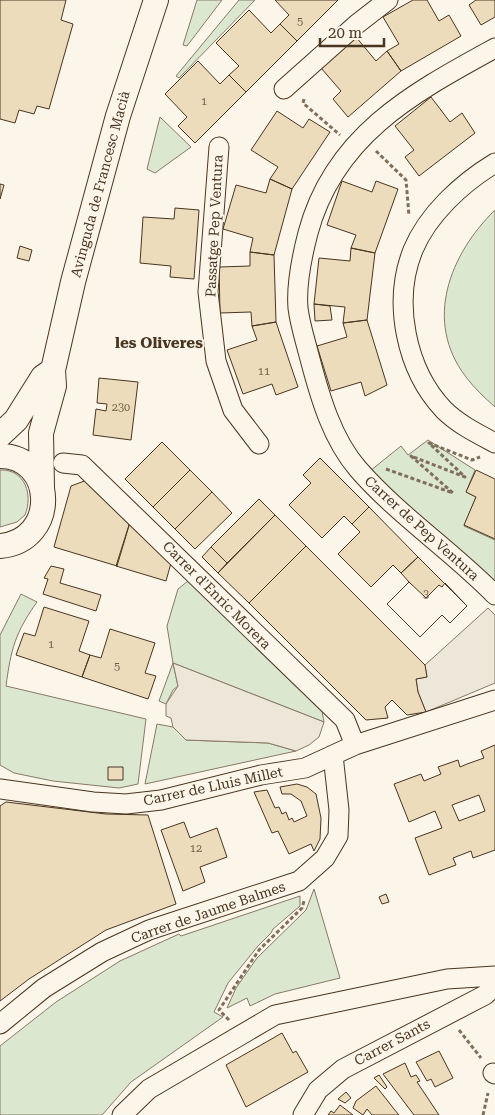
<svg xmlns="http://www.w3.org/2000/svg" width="495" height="1115" font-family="'Roboto Serif',serif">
<rect width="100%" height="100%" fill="#fbf6e9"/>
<path fill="#dce7d0" stroke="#887966" d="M197 0H222L187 46 183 45Z
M239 0H255L179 78 176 76Z
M160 117 191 147 155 173 147 169Z
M495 210V407C485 398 474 388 466 377 423 321 450 254 495 210Z
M428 440 475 470 466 492 476 497 464 526 495 540V584L370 471 401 446 408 455Z
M0 470C26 469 33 496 25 515L17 522 0 527Z
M188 581 322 711 324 722 173 663 178 686 173 690 166 704 159 701 173 663 167 626 178 589Z
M21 594 37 602C15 633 11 649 6 686L146 719 138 784 119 788 53 781 14 773 0 765V635Z
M157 724 173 727 186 740 268 743 296 751 145 784Z
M314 889 340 978 275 994 250 1006 247 998 227 1008 236 988 257 958 306 910Z
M300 896V906L273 929 271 933 258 946 228 983 214 1012 223 1017 131 1082 102 1115H0V1046L56 1002 120 961 179 934 181 936Z"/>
<path fill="#ede7d9" stroke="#887966" d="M488 608 495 615V683L426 712 418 692 416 679 427 677 425 665Z
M173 663 324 722 319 737 309 745 296 751 268 743 186 740 173 727 171 718 166 716V704L178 686Z"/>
<path fill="#ecdcbc" stroke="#4a3520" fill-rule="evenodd" d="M0 0H66L61 20 73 24 49 109 37 106 34 114 19 110 15 123 0 119Z
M275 0H338L297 41 280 24 289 15Z
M413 0H427L439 21 449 15 461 36 401 71 387 51 399 44 383 17Z
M476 0H495V17L481 25 469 5Z
M249 10 271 33 280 24 297 41 246 92 229 75 239 66 216 43Z
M356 37 376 61 387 51 401 71 348 117 333 99 341 91 321 68Z
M198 61 220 84 229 75 246 92 195 143 178 126 187 117 165 94Z
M431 97 450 122 462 113 475 133 419 176 405 157 414 150 395 126Z
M277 111 303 128 309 119 330 132 292 189 270 179 278 167 251 150Z
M270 179 292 189 274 255 250 252 253 238 223 229 236 185 266 193Z
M342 181 372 192 376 181 398 189 375 253 351 248 356 235 327 225Z
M0 184 4 185 0 199Z
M175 208 199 210 194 279 170 277 171 266 140 263 143 217 174 219Z
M20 246 32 250 29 261 17 258Z
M351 248 375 253 367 320 343 323 345 307 314 304 319 258 350 261Z
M250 252 274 255 276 322 252 326 251 312 220 313 219 267 250 266Z
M314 304 330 306 332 320 315 321Z
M367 320 387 385 365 396 361 382 331 391 317 346 347 337 343 323Z
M276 322 298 387 276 395 272 384 243 394 227 350 257 340 252 326Z
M99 378 138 382 131 440 93 435 96 409 106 411 107 404 97 403Z
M162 442 190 470 153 507 125 479Z
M320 458 369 507 352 524 344 516 322 538 289 505 311 483 303 475Z
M190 470 212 492 175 529 153 507Z
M476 470 495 479V539L464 525 476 497 466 492Z
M87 480 130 522 117 566 54 547 71 486Z
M212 492 232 513 195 549 175 529Z
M259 499 275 515 227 563 211 547Z
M369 507 418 557 401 573 393 565 371 587 338 554 360 532 352 524Z
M275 515 306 546 249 603 218 573Z
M130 522 171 563 166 581 116 566Z
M306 546 425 665 427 677 416 679 418 692 426 712 407 715 392 700 385 707 388 718 366 720 249 603Z
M211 547 227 563 218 573 202 557Z
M418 557 467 606 450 623 442 615 420 637 387 604 409 582 401 573Z
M51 566 64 569 60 583 101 595 96 611 43 594 48 579 44 578Z
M409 582 426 598 439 585 442 587 445 583 467 606 450 623 442 615 420 637 387 604Z
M44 607 89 621 79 651 90 655 82 677 16 655 24 633 35 636Z
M110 629 155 643 145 673 156 676 148 699 82 677 90 655 101 658Z
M495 745V850L473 858 471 851 453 858 456 865 429 875 415 838 442 828 435 811 409 822 394 784 421 774 424 781 441 774 438 767 458 760 460 767 467 764 484 758 481 751ZM479 795 485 811 459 821 452 805Z
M108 767H123V780H108Z
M297 784 307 787 316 794 321 818 320 839 314 851 311 844 289 854 278 831 272 833 254 792 267 790 275 808 279 807 282 814 286 812 289 820 292 818 294 822 307 816 301 801 291 794H282L280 787Z
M6 802 106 814 148 815 176 904 106 930 29 979 0 1001V806Z
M184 822 190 838 217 828 227 857 200 867 205 882 183 891 161 830Z
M386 894 389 902 382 904 379 897Z
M282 1033 293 1053 296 1051 308 1072 246 1107 226 1065Z
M439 1051 453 1078 435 1087 431 1079 427 1081 416 1062Z
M405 1063 411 1077 416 1075 420 1081 417 1082 439 1115H414L383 1074Z
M379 1075 387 1087 385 1089 374 1078Z
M376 1086 394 1109 399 1115H372L367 1109 363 1115 353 1108 356 1101Z
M346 1092 351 1098 345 1103 338 1099Z
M340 1105 353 1115H328L331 1111 334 1113Z"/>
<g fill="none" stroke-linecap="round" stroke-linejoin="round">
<defs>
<path id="minor" d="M495 48C413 93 334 135 308 233 302 256 296 284 298 308 300 325 306 343 310 359 320 397 332 439 358 469 399 516 452 551 495 595
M284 89 357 24 388 0
M219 147 208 292 216 361 233 410 259 444
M495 163C462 183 428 214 413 250 392 302 406 370 444 410 458 424 478 434 495 443
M63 463 82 465 345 720 355 745
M0 789 93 802 126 804 161 800 261 775 305 768 355 745 495 700
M0 1024 44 988 102 952 149 930 299 881 325 858 338 836 339 810 333 755
M493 1073 495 1074
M122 1115 149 1089 275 1015 447 979 495 976
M303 1115 318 1090 343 1069 485 995 495 986"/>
<path id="tertiary" d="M0 435 16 420 43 377 53 370
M0 456C56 456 59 541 0 546
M42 487 41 433 54 386 53 370 73 282 118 116 156 0"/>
</defs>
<use href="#minor" stroke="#4a3520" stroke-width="21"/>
<use href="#tertiary" stroke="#4a3520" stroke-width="26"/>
<path stroke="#7f6f5c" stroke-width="3" stroke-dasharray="4 2.5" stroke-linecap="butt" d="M304 99 303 103 340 135
M376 151 406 180 409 216
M386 469 453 493 411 456 465 477 429 443 472 460 480 457
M229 1020 219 1010 259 950 302 908 304 901
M459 1030 481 1058
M483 1115 488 1093"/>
<use href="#minor" stroke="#fbf6e9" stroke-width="19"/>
<use href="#tertiary" stroke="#fbf6e9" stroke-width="24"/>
</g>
<g text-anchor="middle" stroke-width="4" stroke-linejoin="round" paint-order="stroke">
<g font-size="11" fill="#725f47">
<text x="300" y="25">5</text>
<text x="204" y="105">1</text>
<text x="264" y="375">11</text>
<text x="121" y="411">230</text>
<text x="426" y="598">3</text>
<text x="51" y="648">1</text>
<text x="117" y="670">5</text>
<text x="196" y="852">12</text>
</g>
<g font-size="14" fill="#4a3520" stroke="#fbf6e9">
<text transform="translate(100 184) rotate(-75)" y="5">Avinguda de Francesc Macià</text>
<text transform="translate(214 226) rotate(-87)" y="5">Passatge Pep Ventura</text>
<text transform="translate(422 528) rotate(42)" y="5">Carrer de Pep Ventura</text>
<text transform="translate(217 595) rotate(45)" y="5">Carrer d'Enric Morera</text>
<text transform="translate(213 786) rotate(-12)" y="5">Carrer de Lluis Millet</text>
<text transform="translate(208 912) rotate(-19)" y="5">Carrer de Jaume Balmes</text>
<text transform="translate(392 1042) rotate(-28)" y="5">Carrer Sants</text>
</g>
<g font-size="15" font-weight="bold" fill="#4a3520" stroke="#fbf6e9">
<text x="159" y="348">les Oliveres</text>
</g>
</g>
<path d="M320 38v8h64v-8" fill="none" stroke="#4a3520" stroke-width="2.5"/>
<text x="328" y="38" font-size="15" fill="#4a3520" stroke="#fbf6e9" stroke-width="4" paint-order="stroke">20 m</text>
</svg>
